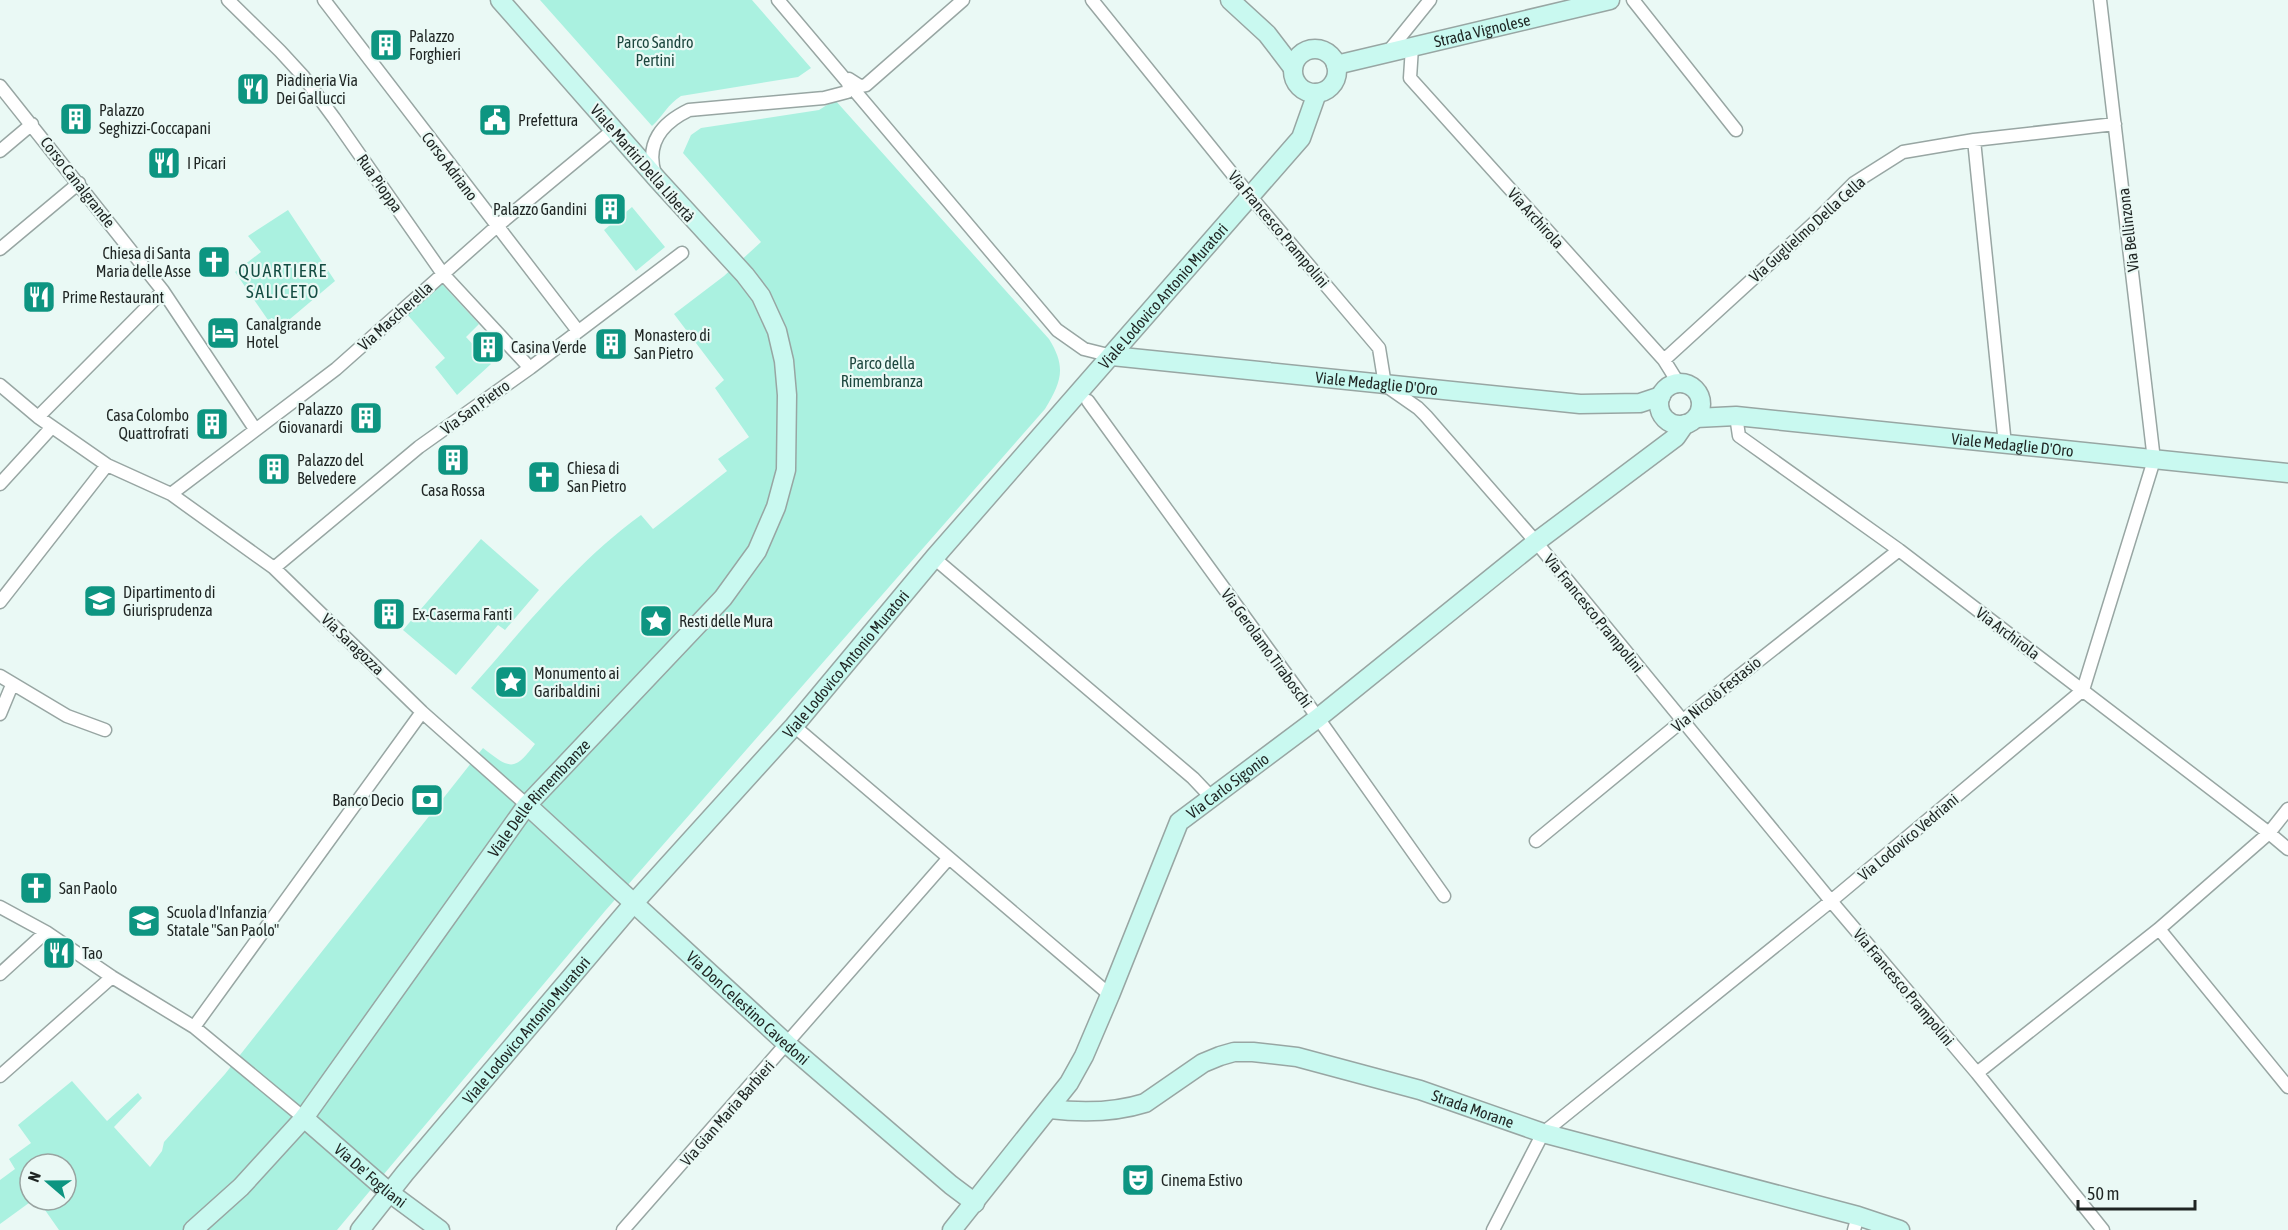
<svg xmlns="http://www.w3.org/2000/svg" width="2288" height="1230" font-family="'Asap Condensed',sans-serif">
<rect width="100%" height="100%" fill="#eaf9f5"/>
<path fill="#aaf1e0" d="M540 0H752L811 68 798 77 681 96C668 104 663 116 652 126Z
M835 100 1049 339C1067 368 1061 382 1045 409L605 911 337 1230H59L38 1200H66V1164H30V1200H33L0 1224V1180L15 1169 9 1159 31 1143 18 1125 72 1081 107 1121 138 1093 142 1098 114 1127 150 1167 162 1151 164 1142 225 1074 483 748C510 769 514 772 535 744L471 688C525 627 575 563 641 515L653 529 727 471 718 459 749 437 715 388 724 380 674 314 724 276 761 242 683 153 691 135 701 128 819 110Z
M632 207 665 247 636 271 604 230Z
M288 210 335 281 290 319 295 327 285 335 272 318 268 320 235 272 261 252 248 236Z
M441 283 479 324 466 337 491 364 457 395 435 367 445 358 406 313Z
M481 539 539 590 505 630 498 625 456 675 403 630Z"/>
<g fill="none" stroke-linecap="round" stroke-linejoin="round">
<defs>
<path id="street" d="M228 0 280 51 303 76 334 118 443 274 530 368
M324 0 578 331
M778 0 1057 330 1084 349 1112 356
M1092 0 1251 197 1379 348 1385 385 1418 408 1426 416 1536 542 1831 901 1977 1073 2103 1230
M1633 0 1736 130
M1412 47 1410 78 1664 360 1679 384
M1388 52 1430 0
M849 79 860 86 866 85 963 0
M0 86 163 291 255 429
M1974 140 2005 445
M0 151 32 124
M655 174C645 143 662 123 689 110L824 98 847 92 849 87 847 80
M0 249 79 183
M1664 360 1814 223 1854 183 1903 152 1974 140 2115 124
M0 385 38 417 107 465 171 494 274 568 422 712 527 805
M1088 401 1318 718 1444 896
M1736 416 1739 436 1899 550 2269 833 2288 849
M38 417 163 291
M0 484 52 427
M171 494 336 369 496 227 613 130
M934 558 1193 778 1211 797
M274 568 419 447 530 368 682 253
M0 602 107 465
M0 676 67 716 105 730
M0 714 12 685
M794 726 1110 995
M1536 841 1682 721 1899 550
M0 907 46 932 112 977 194 1027 304 1118
M2159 929 2288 1087
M0 974 46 932
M194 1027 422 712
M1977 1073 2159 929 2269 833 2288 809
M0 1076 112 977
M623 1230 948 859
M1493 1230 1543 1133 1831 901 2083 690 2154 460 2100 0
M1854 1230 1858 1216"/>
<g id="secondary">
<path d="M1230 0 1267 34 1293 68"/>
<circle cx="1315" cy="71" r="22"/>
<path id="s1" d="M1336 65 1610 0"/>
<path id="s2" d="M1112 356 1580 404 1640 403 1661 396"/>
<circle cx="1680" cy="404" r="21"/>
<path id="s3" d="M1696 418 1736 416 2288 473"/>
<path id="s4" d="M527 805 787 1044 951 1185 975 1203"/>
<path id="s5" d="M1050 1109C1082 1113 1113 1113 1145 1103L1203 1063 1220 1056 1234 1052H1253L1297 1057 1420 1090 1543 1133 1858 1216 1900 1230"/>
<path id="s6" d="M304 1118 390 1193 440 1230"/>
<path id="s7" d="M193 1230 241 1187 304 1118 527 805 723 598 757 551 776 507 786 470 787 395 784 361 777 331 761 296 745 275 658 180 500 0"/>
<path id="s8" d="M360 1230 405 1173 633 904 794 726 934 558 1301 138 1317 93"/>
<path id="s9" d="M952 1230 1069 1083 1084 1056 1110 995 1179 822 1318 718 1536 542 1676 437 1685 424"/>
</g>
</defs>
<use href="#street" stroke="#98a6a3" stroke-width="15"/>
<use href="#secondary" stroke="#98a6a3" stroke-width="21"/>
<use href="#street" stroke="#fff" stroke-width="12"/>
<use href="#secondary" stroke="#c9f9f0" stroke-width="18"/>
</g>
<defs>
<symbol id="building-square" viewBox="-11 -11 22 22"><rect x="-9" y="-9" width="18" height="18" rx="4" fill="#0d9581" stroke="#eaf9f5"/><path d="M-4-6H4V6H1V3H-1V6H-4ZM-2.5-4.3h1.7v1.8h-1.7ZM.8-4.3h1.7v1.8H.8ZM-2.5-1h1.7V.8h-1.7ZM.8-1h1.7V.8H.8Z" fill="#fff"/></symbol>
<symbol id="restaurant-square" viewBox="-11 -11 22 22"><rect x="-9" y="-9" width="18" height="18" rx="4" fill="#0d9581" stroke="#eaf9f5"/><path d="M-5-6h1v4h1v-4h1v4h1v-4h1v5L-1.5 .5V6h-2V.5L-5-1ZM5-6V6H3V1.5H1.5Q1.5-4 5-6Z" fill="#fff"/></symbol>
<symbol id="civic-square" viewBox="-11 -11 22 22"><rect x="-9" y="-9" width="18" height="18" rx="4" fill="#0d9581" stroke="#eaf9f5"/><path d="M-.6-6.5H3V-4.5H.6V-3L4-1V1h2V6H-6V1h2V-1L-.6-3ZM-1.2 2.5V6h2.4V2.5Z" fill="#fff"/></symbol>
<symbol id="church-square" viewBox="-11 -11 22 22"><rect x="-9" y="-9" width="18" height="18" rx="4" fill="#0d9581" stroke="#eaf9f5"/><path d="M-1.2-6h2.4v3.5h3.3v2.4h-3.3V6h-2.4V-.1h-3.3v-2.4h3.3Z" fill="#fff"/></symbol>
<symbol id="hotel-square" viewBox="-11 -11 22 22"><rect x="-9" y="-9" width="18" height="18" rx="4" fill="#0d9581" stroke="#eaf9f5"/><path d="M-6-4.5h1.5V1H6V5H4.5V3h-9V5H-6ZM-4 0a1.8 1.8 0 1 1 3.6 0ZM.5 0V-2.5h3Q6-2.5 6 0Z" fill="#fff"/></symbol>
<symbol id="university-square" viewBox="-11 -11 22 22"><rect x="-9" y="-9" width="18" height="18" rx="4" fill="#0d9581" stroke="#eaf9f5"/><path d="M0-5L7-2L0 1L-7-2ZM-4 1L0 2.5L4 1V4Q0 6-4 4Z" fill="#fff"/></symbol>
<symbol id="sight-square" viewBox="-11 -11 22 22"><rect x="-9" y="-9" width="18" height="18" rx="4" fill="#0d9581" stroke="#eaf9f5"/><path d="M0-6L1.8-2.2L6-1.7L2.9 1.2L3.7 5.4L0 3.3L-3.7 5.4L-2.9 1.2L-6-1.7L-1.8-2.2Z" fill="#fff"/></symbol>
<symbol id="bank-square" viewBox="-11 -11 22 22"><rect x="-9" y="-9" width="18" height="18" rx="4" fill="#0d9581" stroke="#eaf9f5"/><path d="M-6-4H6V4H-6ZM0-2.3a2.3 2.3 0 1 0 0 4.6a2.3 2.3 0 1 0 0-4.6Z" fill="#fff"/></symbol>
<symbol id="school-square" viewBox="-11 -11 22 22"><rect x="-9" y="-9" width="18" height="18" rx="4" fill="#0d9581" stroke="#eaf9f5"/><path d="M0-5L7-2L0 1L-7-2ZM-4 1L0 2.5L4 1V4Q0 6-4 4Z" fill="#fff"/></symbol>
<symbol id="theatre-square" viewBox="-11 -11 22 22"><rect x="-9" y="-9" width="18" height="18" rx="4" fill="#0d9581" stroke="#eaf9f5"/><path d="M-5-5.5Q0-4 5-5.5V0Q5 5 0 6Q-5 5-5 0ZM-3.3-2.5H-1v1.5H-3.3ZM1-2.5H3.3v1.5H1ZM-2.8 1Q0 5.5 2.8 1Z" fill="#fff"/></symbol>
</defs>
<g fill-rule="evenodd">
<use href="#building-square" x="367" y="26" width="38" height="38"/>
<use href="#restaurant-square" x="234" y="70" width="38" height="38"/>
<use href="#building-square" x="57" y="100" width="38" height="38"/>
<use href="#civic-square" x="476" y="101" width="38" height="38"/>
<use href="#restaurant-square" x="145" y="144" width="38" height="38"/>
<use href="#building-square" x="591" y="190" width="38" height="38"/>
<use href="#church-square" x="195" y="243" width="38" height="38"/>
<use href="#restaurant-square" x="20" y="278" width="38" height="38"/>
<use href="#hotel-square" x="204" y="314" width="38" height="38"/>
<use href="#building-square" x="592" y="325" width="38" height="38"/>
<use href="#building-square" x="469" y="328" width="38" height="38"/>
<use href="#building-square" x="347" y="399" width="38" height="38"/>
<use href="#building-square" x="193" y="405" width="38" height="38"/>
<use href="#building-square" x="434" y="441" width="38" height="38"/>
<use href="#building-square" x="255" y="450" width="38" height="38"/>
<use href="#church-square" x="525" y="458" width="38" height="38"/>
<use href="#university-square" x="81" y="582" width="38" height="38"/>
<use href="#building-square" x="370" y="595" width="38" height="38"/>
<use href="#sight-square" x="637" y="602" width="38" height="38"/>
<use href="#sight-square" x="492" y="663" width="38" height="38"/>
<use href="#bank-square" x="408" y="781" width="38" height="38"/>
<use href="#church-square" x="17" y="869" width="38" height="38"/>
<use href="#school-square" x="125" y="902" width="38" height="38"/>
<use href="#restaurant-square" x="40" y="934" width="38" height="38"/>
<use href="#theatre-square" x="1119" y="1161" width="38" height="38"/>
</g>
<g text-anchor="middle" stroke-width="4.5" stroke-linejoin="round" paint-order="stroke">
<g font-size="16" fill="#1f2523" stroke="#eaf9f5">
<text dy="6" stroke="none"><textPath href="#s1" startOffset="150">Strada Vignolese</textPath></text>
<text transform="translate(643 163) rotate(49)" y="6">Viale Martiri Della Libertà</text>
<text transform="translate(450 166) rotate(53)" y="6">Corso Adriano</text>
<text transform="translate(78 182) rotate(52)" y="6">Corso Canalgrande</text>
<text transform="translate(380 183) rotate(55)" y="6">Rua Pioppa</text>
<text transform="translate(1536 218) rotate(48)" y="6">Via Archirola</text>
<text transform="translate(1279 229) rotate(50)" y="6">Via Francesco Prampolini</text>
<text transform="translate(1807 229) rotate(-42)" y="6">Via Guglielmo Della Cella</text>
<text transform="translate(2128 230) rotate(-97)" y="6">Via Bellinzona</text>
<text dy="6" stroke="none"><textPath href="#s8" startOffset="1232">Viale Lodovico Antonio Muratori</textPath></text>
<text transform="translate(395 316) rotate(-42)" y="6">Via Mascherella</text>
<text dy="6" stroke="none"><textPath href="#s2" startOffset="266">Viale Medaglie D'Oro</textPath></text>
<text transform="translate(475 407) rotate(-36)" y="6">Via San Pietro</text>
<text dy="6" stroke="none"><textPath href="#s3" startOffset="318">Viale Medaglie D'Oro</textPath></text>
<text transform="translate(1594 613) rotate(51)" y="6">Via Francesco Prampolini</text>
<text transform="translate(2008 633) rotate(37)" y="6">Via Archirola</text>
<text transform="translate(353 644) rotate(44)" y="6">Via Saragozza</text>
<text transform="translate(1267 648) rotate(54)" y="6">Via Gerolamo Tiraboschi</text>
<text dy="6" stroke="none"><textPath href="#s8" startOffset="746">Viale Lodovico Antonio Muratori</textPath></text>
<text transform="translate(1716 694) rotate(-39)" y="6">Via Nicolò Festasio</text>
<text dy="6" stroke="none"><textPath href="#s9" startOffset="532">Via Carlo Sigonio</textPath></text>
<text dy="6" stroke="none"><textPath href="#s7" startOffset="555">Viale Delle Rimembranze</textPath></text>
<text transform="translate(1908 837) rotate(-40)" y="6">Via Lodovico Vedriani</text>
<text transform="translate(1904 987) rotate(50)" y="6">Via Francesco Prampolini</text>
<text dy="6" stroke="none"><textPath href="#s4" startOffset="300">Via Don Celestino Cavedoni</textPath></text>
<text dy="6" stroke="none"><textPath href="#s8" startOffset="260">Viale Lodovico Antonio Muratori</textPath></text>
<text dy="6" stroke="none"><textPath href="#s5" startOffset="446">Strada Morane</textPath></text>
<text transform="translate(727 1113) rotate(-49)" y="6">Via Gian Maria Barbieri</text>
<text dy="6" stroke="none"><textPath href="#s6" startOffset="88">Via De' Fogliani</textPath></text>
</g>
<g font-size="16" fill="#1f2523" stroke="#eaf9f5" text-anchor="start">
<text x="409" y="42">Palazzo<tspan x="409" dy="18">Forghieri</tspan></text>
<text x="276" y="86">Piadineria Via<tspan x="276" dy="18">Dei Gallucci</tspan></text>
<text x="99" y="116">Palazzo<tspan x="99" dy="18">Seghizzi-Coccapani</tspan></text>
<text x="518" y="126">Prefettura</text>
<text x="187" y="169">I Picari</text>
<text x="587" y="215" text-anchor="end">Palazzo Gandini</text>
<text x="191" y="259" text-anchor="end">Chiesa di Santa<tspan x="191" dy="18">Maria delle Asse</tspan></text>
<text x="62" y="303">Prime Restaurant</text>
<text x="246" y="330">Canalgrande<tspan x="246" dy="18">Hotel</tspan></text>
<text x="634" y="341">Monastero di<tspan x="634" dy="18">San Pietro</tspan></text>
<text x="511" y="353">Casina Verde</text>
<text x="343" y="415" text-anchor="end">Palazzo<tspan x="343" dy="18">Giovanardi</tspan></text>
<text x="189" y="421" text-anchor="end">Casa Colombo<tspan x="189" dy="18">Quattrofrati</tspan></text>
<text x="297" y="466">Palazzo del<tspan x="297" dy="18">Belvedere</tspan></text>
<text x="567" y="474">Chiesa di<tspan x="567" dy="18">San Pietro</tspan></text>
<text x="453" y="496" text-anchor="middle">Casa Rossa</text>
<text x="123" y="598">Dipartimento di<tspan x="123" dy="18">Giurisprudenza</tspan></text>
<text x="412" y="620">Ex-Caserma Fanti</text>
<text x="679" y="627">Resti delle Mura</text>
<text x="534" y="679">Monumento ai<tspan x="534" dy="18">Garibaldini</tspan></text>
<text x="404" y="806" text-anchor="end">Banco Decio</text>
<text x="59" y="894">San Paolo</text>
<text x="167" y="918">Scuola d'Infanzia<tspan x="167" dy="18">Statale "San Paolo"</tspan></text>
<text x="82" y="959">Tao</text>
<text x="1161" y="1186">Cinema Estivo</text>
</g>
<g font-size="16" fill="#1c463e" stroke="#eaf9f5">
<text x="655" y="48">Parco Sandro<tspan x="655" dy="18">Pertini</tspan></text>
<text x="882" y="369">Parco della<tspan x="882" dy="18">Rimembranza</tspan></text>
</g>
<g font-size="18" letter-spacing="1.5" fill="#154d43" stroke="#eaf9f5">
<text x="283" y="277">QUARTIERE<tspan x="283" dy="21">SALICETO</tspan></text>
</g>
</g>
<g transform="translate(48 1182) rotate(290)"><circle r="28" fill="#eaf9f5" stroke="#99a4a1" stroke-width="1.5"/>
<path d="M0-4.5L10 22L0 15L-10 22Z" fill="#0d9581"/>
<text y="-9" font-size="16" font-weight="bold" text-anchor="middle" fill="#1f2523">N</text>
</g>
<path d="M2078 1200v9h117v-9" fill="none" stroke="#1f2523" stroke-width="3"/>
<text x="2087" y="1200" font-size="18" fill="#1f2523" stroke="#eaf9f5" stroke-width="4.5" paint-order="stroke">50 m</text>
</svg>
